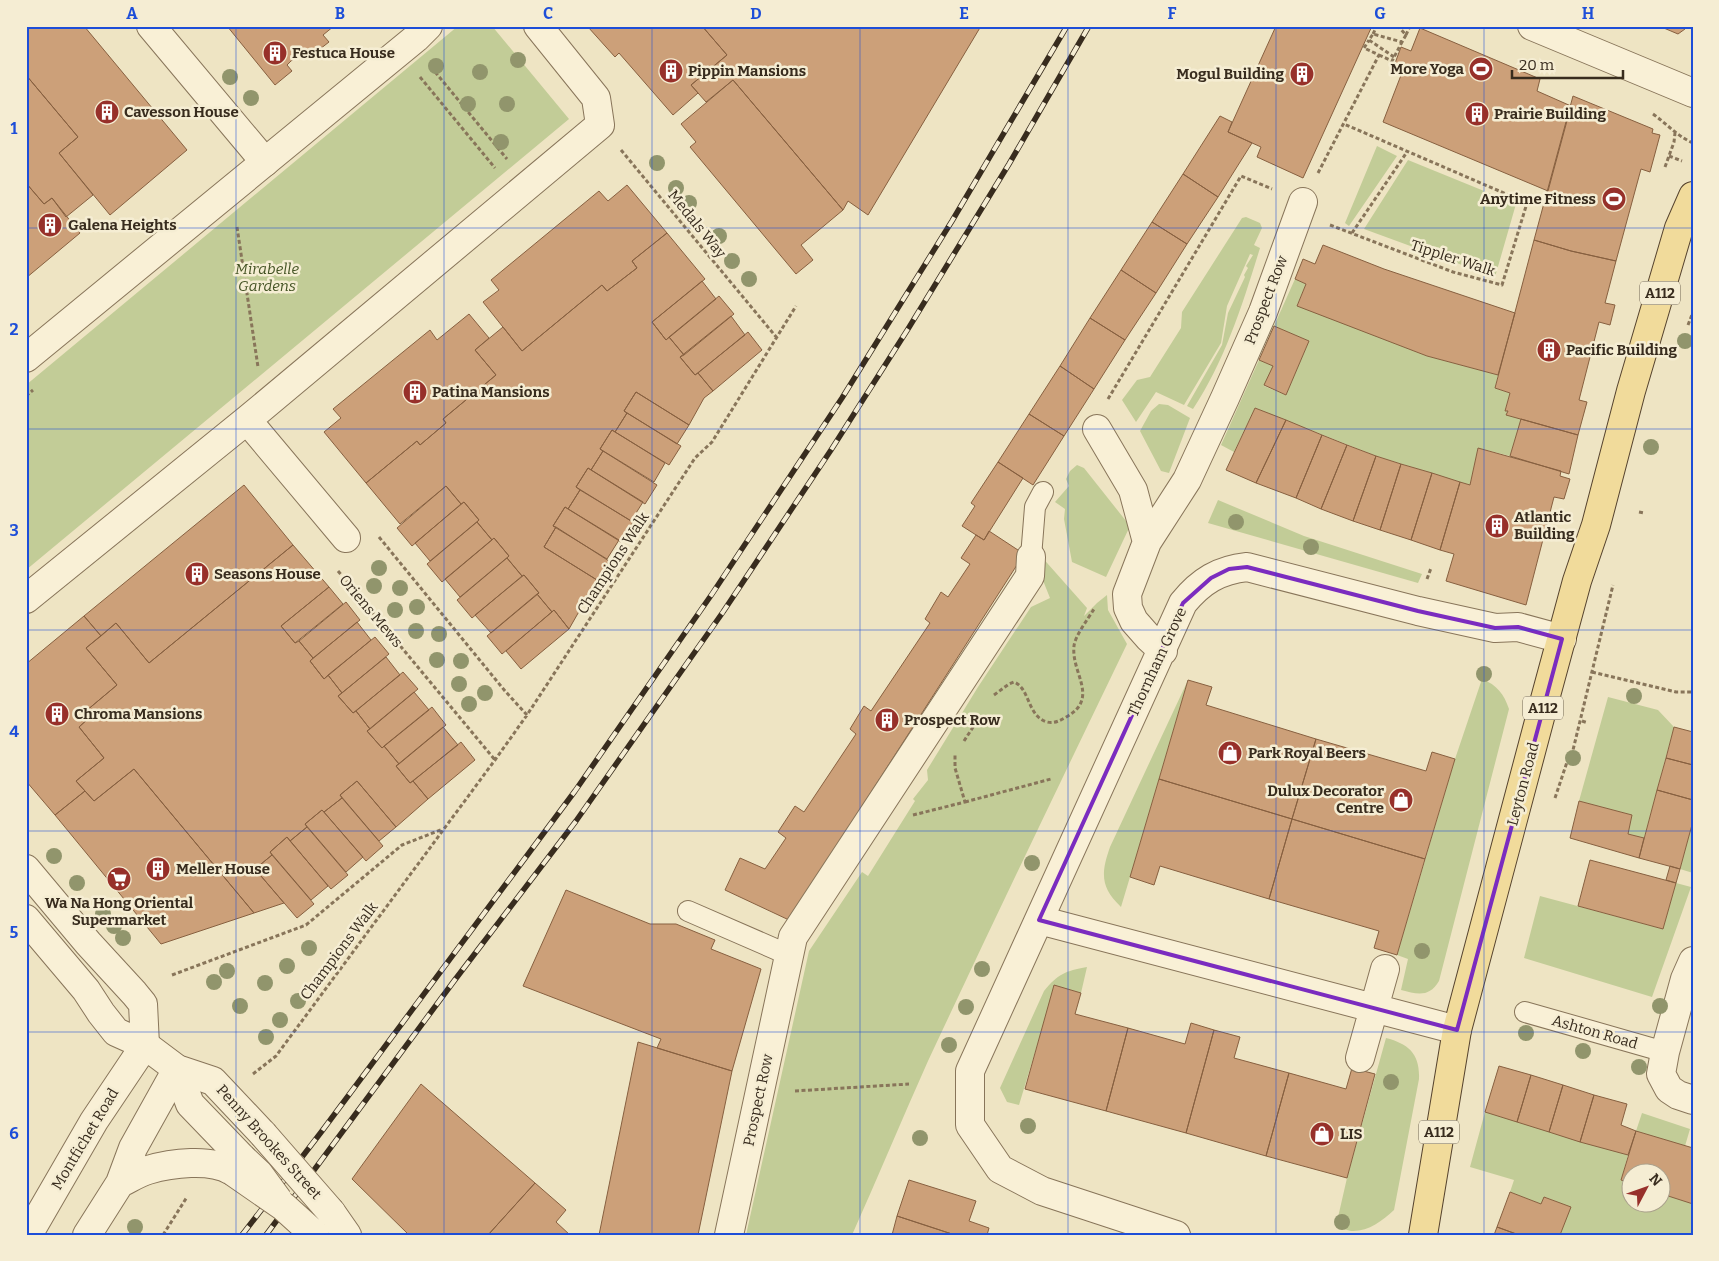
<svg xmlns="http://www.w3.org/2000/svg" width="1719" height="1261" font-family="Bitter,serif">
<rect width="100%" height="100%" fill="#eee4c3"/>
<path fill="#c2cc97" d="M458 26H492L569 119 26 570V385Z
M1377 146 1397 156 1349 226 1345 223Z
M1408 160 1516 204 1495 277 1364 229Z
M1246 217 1260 223 1262 228 1254 245 1260 248C1243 303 1225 361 1193 409L1187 406 1222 345 1228 313 1245 277 1244 275 1248 268 1246 266 1253 255 1250 254 1227 306 1221 343 1184 405 1156 392 1136 422 1122 400 1137 380 1150 377 1181 328 1182 312 1242 218Z
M1295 279 1306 284 1297 305 1427 356 1498 375 1495 388 1510 393 1505 410 1521 419 1510 456 1478 448 1470 485 1376 456 1255 408 1234 452 1221 445 1259 360 1273 366 1264 386 1286 395 1309 341 1274 326Z
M1159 404 1168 405 1190 418 1169 473 1161 471 1140 431 1151 411Z
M1077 465 1084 468 1130 526 1106 577 1072 562 1064 519 1065 509 1055 502 1069 486 1066 479 1070 471Z
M1218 500 1304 536 1422 574 1418 583 1208 523Z
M1040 555 1087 608 1084 616 1097 603 1107 595 1108 610 1127 644C1060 783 993 922 928 1061 902 1119 878 1177 852 1235H746L809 951 862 872 868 876 915 801 913 799 928 780 927 770 978 687 1031 607 1050 598 1036 563Z
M1482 679C1497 685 1504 694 1509 709L1439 981C1429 998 1417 994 1401 990L1408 959 1397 955 1455 759Z
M1188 680 1130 877 1121 907C1100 887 1101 873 1110 847Z
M1608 697 1658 710 1674 727 1644 838 1628 834 1632 815 1579 801Z
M1693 821V873L1680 869Z
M1676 883 1691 887 1652 997 1524 958 1540 896 1663 929Z
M1087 967 1081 993 1055 986 1019 1105 1007 1102 1000 1088 1044 991C1058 974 1065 971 1087 967Z
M1386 1038C1409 1044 1420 1054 1419 1079L1394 1210C1382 1221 1368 1232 1351 1231 1346 1230 1340 1227 1336 1226L1347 1178Z
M1485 1112 1628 1155 1621 1180 1631 1184 1632 1204H1662V1194L1693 1204V1235H1560L1570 1207 1545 1197 1541 1204 1510 1192 1514 1180 1470 1167Z
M1642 1113 1690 1129 1685 1146 1636 1131Z"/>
<path fill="#cca079" stroke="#876040" d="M26 26H84L187 150 110 215 59 153 78 137 26 75Z
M227 26H334L323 35 329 42 311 56 306 50 291 61 287 65 292 71 275 85Z
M702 26 727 55 691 85 698 93 673 115 619 53 615 57 588 27Z
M702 26H981L868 215 848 201 843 210 733 80 706 102 691 85 727 55Z
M1276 26H1372L1303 178 1257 157 1261 147 1228 132Z
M1659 26H1686L1685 29 1678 34Z
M1420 28 1540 79 1537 91 1571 106 1548 191 1383 122 1403 70 1394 66 1401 47 1411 51Z
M26 75 78 137 59 153 93 195 66 217 52 198 44 204 26 183Z
M733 80 843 210 801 245 813 260 796 274 690 147 696 142 681 124Z
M1573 96 1653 129 1652 133 1660 135 1650 172 1641 169 1616 261 1571 251 1534 240Z
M1220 116 1232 122 1228 132 1252 143 1218 197 1183 174Z
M1183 174 1218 197 1187 244 1152 222Z
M26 183 44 204 52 198 80 233 26 278Z
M627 185 667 233 632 261 637 268 607 291 602 285 522 351 483 302 499 290 491 280 599 191 608 201Z
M1152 222 1187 244 1156 293 1121 270Z
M667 233 705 279 652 322 666 340 669 337 684 355 680 357 695 375 698 373 713 391 704 398 689 425 636 392 624 411 627 413 615 432 612 430 600 449 603 451 591 470 588 468 576 487 580 490 568 509 565 507 553 526 556 527 544 547 597 580 569 629 554 610 552 612 537 594 539 593 524 575 522 576 507 558 509 556 494 538 492 540 477 522 479 520 464 502 461 504 446 486 400 524 366 483 417 441 420 445 446 423 443 419 496 375 475 350 503 327 522 351 602 285 607 291 637 268 632 261Z
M1534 240 1571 251 1616 261 1605 303 1615 305 1610 325 1599 322 1579 400 1587 402 1578 435 1506 415 1508 411H1505L1510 393 1495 388Z
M1323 245 1384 269 1515 313 1498 375 1427 356 1297 306 1306 284 1295 279 1303 259 1315 264Z
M1121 270 1156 293 1125 340 1090 318Z
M702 281 716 299 666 340 652 322Z
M719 296 734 314 684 355 669 337Z
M469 314 489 338 475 350 496 375 443 419 446 423 420 445 417 441 366 483 324 432 341 418 333 409 430 330 437 340Z
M731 316 745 335 695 375 680 357Z
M1090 318 1125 340 1094 389 1060 366Z
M1274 326 1309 341 1286 395 1264 385 1273 366 1259 360Z
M748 332 762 350 713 391 698 373Z
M1060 366 1094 389 1064 436 1029 414Z
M636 392 689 425 677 444 624 411Z
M1255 408 1286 420 1256 483 1226 470Z
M627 413 681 446 669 465 615 432Z
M1029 414 1064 436 1033 485 998 462Z
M1521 419 1578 435 1569 474 1510 456Z
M1286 420 1322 435 1296 498 1256 483Z
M612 430 665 463 654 482 600 449Z
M1322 435 1347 445 1321 509 1296 498Z
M1347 445 1376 456 1353 521 1321 509Z
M1478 448 1561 471 1560 476 1570 479 1564 499 1554 497 1526 605 1446 581 1454 554 1440 550 1460 482 1470 485Z
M603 451 657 485 645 504 591 470Z
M1376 456 1401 464 1380 530 1353 521Z
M998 462 1023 478 984 540 962 526 975 506 971 503Z
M1401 464 1432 473 1411 540 1380 530Z
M588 468 643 502 631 521 576 487Z
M1432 473 1460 482 1440 550 1411 540Z
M244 485 293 545 149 663 116 623 101 636 84 616Z
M446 486 461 504 412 546 397 528Z
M580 490 633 522 621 542 568 509Z
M464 502 479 520 430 561 415 543Z
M565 507 619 540 607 559 553 526Z
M477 522 492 540 442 582 427 564Z
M556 527 609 561 597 580 544 547Z
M989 531 1024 554 789 920 725 890 740 858 765 869 786 838 778 832 795 806 804 812 856 734 850 729 864 706 871 711 930 623 925 619 941 592 948 597 970 564 961 558 976 535 984 540Z
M494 538 509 556 460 597 445 579Z
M293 545 329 587 281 626 295 643 299 641 313 658 310 661 324 679 328 675 342 693 338 696 353 713 356 711 370 729 367 731 382 748 384 746 399 764 396 766 410 783 413 781 428 799 396 827 357 781 340 795 342 798 324 812 322 810 305 824 307 827 290 841 287 837 270 852 272 855 255 869 284 903 254 913 134 769 94 801 76 781 104 758 79 727 90 717 86 711 117 685 86 648 116 623 149 663Z
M507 558 522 576 472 618 457 600Z
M524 575 539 593 491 633 475 615Z
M329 587 343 604 295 643 281 626Z
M537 594 552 612 502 654 487 636Z
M346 602 360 620 313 658 299 641Z
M554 610 569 629 521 669 506 651Z
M84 616 101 636 86 648 117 685 86 711 90 717 79 727 104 758 76 781 85 791 55 815 26 781V664Z
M357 622 371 640 324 679 310 661Z
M375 637 389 654 342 693 328 675Z
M386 657 400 675 353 713 338 696Z
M403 672 418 689 370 729 356 711Z
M1188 680 1212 687 1206 705 1316 739 1292 819 1159 779Z
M414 692 429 710 382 748 367 731Z
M432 707 446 725 399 764 384 746Z
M443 727 458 745 410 783 396 766Z
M1674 727 1693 732V765L1666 758Z
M1316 739 1426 771 1432 752 1455 759 1425 859 1292 819Z
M461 742 475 760 428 799 413 781Z
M1666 758 1693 765V800L1657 790Z
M134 769 254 913 161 944 55 815 85 791 94 801Z
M1159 779 1292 819 1269 899 1160 866 1154 885 1130 877Z
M357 781 396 827 379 841 340 795Z
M1657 790 1693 800V821L1680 869 1639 858Z
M342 798 383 846 366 861 324 812Z
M1579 801 1632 815 1628 834 1644 838 1639 858 1570 838Z
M322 810 363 857 346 872 305 824Z
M1292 819 1425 859 1397 955 1374 948 1379 931 1269 899Z
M307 827 348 875 331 889 290 841Z
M287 837 328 886 311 900 270 852Z
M272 855 314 904 297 918 255 869Z
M1590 860 1676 883 1663 929 1578 906Z
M1670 866 1680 869 1676 883 1666 880Z
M566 890 650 924H676L715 940 711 949 761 969 732 1071 657 1048 661 1039 523 986Z
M1054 985 1081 993 1075 1014 1128 1028 1106 1111 1025 1089Z
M1191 1023 1214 1030 1186 1133 1106 1111 1128 1028 1185 1044Z
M1214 1030 1240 1037 1234 1058 1289 1073 1266 1156 1186 1133Z
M638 1042 732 1071 698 1235H599Z
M1499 1066 1531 1075 1517 1122 1485 1112Z
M1352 1068 1375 1074 1347 1178 1266 1156 1289 1073 1346 1089Z
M1531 1075 1563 1085 1549 1132 1517 1122Z
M421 1084 535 1183 488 1235H409L352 1179Z
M1563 1085 1594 1095 1580 1142 1549 1132Z
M1594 1095 1627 1104 1621 1125 1636 1131 1628 1155 1580 1142Z
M1636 1131 1693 1148V1204L1662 1194V1174H1632V1184L1621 1180Z
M909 1180 976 1201 969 1221 989 1228 987 1235H955L897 1216Z
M535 1183 566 1210 556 1222 570 1235H488Z
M1510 1192 1541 1204 1544 1197 1571 1207 1560 1235H1519L1497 1227Z
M897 1216 955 1235H892Z
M1497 1227 1519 1235H1494Z"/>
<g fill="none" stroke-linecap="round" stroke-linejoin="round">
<defs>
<path id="service" d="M1031 557 1035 507 1043 492
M688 911 789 955
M1525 1012 1665 1052"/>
<path id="pedestrian" d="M151 26 265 162"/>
<path id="minor" d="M26 358 416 38 428 26
M247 420 346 538
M1097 429 1133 490 1147 542
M26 599 247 420 600 125 596 98 538 26
M1163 651 1149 638 1134 621 1128 608 1127 594 1147 542 1187 480 1225 398 1263 312 1303 202
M26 869 88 943 134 993 143 1004 145 1045 116 1032 101 1013 86 990 26 919
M1039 920 1457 1030
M1693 961 1685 979 1665 1052 1661 1074 1669 1089 1678 1095 1693 1100
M1360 1058 1385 969
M177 1069 190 1104 242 1158
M729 1235 793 937 1030 576 1031 557
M1176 1235 1042 1191 1000 1169 970 1125V1071L1183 603C1201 581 1219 570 1247 567L1418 611 1495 628 1518 627 1562 639"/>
<path id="tertiary" d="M1532 26 1693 93
M120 1183C129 1179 138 1173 148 1170 171 1163 211 1158 232 1171
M331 1212 347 1235
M28 1235 94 1121 145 1045 177 1069 213 1081 263 1134
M87 1235 120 1183 133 1148 177 1069"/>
<path id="primary" d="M1423 1235 1457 1030 1545 699 1577 581 1596 525 1631 391 1679 228 1693 196"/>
</defs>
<use href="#service" stroke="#88755a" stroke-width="22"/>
<use href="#pedestrian" stroke="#88755a" stroke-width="30"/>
<use href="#minor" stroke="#88755a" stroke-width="30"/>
<use href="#tertiary" stroke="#88755a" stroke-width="30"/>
<use href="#primary" stroke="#56432e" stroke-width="30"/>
<path stroke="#88755a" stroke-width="3" stroke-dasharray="4 2.5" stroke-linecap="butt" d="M1373 34 1377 26
M1406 35 1410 26
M1379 55 1392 61 1402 42
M1394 57 1369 40 1373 34 1402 42 1406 35 1398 26
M431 67 507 159
M420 77 495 168
M1653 114C1667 124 1677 136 1693 143
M621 150 777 338
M1669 156 1682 161
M1665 167 1674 142 1675 133
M1318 173 1379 55 1364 48 1369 40
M1330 225 1453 272 1502 285 1527 203 1344 124
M237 227 258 367
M1352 233 1407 152
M1688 325 1693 312
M26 396 33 390
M1108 399 1241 176 1272 189
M1639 512 1644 513
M379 537 505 691 527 715
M338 571 495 760
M1427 579 1431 568
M1592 672 1676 692H1693
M994 695 1009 684 1014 682C1030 688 1027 716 1047 722 1055 724 1061 720 1068 716 1099 697 1071 673 1074 646 1075 636 1088 619 1094 609
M1582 721 1588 723
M964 741 977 721
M1555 798 1569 756 1573 750 1613 585
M965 802 1051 779
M913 815 965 802 955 768V753
M172 975 306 925 402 845 443 829
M253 1074 276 1056 495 760 527 715 695 458 712 442 796 306
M795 1091 909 1084
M163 1235 187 1197"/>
<use href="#service" stroke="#f9f0d6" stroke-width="20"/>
<use href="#pedestrian" stroke="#f9f0d6" stroke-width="28"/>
<use href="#minor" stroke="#f9f0d6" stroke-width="28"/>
<use href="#tertiary" stroke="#f9f0d6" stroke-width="28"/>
<use href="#primary" stroke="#f1db9b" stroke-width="28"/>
<defs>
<path id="rail" d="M242 1235 322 1131 575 791 712 594 842 398 952 221 1067 26
M266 1235 454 981 576 821 723 612 831 450 908 329 1009 164 1089 26"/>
</defs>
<use href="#rail" stroke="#382c1e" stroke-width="5.5"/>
<use href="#rail" stroke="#f5edd3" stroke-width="4" stroke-dasharray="11" stroke-linecap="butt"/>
<defs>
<path id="minor-bridge" d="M242 1158 259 1174 278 1200"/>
<path id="tertiary-bridge" d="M263 1134 331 1212
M232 1171 284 1207 315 1235"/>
</defs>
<use href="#minor-bridge" stroke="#88755a" stroke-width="30" stroke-linecap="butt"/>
<use href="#tertiary-bridge" stroke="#88755a" stroke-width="30" stroke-linecap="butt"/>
<use href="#minor-bridge" stroke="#f9f0d6" stroke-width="28"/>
<use href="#tertiary-bridge" stroke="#f9f0d6" stroke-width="28"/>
</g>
<g fill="#91956c">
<circle cx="518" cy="60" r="8"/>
<circle cx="436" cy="66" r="8"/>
<circle cx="480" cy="72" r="8"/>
<circle cx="230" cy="77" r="8"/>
<circle cx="251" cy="98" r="8"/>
<circle cx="468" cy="104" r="8"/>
<circle cx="507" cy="104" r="8"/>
<circle cx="501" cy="142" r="8"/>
<circle cx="657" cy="163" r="8"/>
<circle cx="676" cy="188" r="8"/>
<circle cx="689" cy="203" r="8"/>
<circle cx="719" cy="236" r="8"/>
<circle cx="732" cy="261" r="8"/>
<circle cx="749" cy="279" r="8"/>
<circle cx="1685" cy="341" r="8"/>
<circle cx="1651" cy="447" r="8"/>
<circle cx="1236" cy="522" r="8"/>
<circle cx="1311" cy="547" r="8"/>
<circle cx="379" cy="568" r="8"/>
<circle cx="374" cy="586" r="8"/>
<circle cx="400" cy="588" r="8"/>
<circle cx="417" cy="607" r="8"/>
<circle cx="395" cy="610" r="8"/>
<circle cx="416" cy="631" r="8"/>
<circle cx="439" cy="634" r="8"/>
<circle cx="437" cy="660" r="8"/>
<circle cx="461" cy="661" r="8"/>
<circle cx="1484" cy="674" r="8"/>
<circle cx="459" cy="684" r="8"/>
<circle cx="485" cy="693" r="8"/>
<circle cx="1634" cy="696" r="8"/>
<circle cx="469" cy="704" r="8"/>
<circle cx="1573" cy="758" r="8"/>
<circle cx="54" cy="856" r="8"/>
<circle cx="1032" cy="863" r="8"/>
<circle cx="77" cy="883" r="8"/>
<circle cx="103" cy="914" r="8"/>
<circle cx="114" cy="926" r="8"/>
<circle cx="123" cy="938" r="8"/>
<circle cx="309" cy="948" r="8"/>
<circle cx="1422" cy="951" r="8"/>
<circle cx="287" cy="966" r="8"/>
<circle cx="982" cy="969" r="8"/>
<circle cx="227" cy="971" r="8"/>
<circle cx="214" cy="982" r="8"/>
<circle cx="265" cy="983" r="8"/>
<circle cx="298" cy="1001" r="8"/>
<circle cx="240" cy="1006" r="8"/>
<circle cx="1660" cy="1006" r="8"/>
<circle cx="966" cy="1007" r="8"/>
<circle cx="280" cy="1020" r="8"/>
<circle cx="1526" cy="1033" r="8"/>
<circle cx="266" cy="1037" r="8"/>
<circle cx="949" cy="1045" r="8"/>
<circle cx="1583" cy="1051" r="8"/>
<circle cx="1639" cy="1067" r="8"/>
<circle cx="1391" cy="1082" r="8"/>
<circle cx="1028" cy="1126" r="8"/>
<circle cx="920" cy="1138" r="8"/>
<circle cx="1342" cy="1222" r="8"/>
<circle cx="135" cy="1227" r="8"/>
</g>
<path fill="none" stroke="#7b2cbf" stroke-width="4" stroke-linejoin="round" d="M1247 567 1418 611 1495 628 1518 627 1562 639 1457 1030 1039 920 1183 603 1211 578 1229 569Z"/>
<path fill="none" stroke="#1d4ed8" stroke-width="1" stroke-opacity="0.55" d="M236 26V1235M444 26V1235M652 26V1235M860 26V1235M1068 26V1235M1276 26V1235M1484 26V1235M26 228H1693M26 429H1693M26 630H1693M26 831H1693M26 1032H1693"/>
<defs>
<symbol id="building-disc" viewBox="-11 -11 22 22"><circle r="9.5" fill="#97302a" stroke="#f5edd3"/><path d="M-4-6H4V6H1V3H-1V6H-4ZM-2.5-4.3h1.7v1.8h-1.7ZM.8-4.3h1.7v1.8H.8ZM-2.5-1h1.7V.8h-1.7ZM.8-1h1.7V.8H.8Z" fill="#fff"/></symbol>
<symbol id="stadium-disc" viewBox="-11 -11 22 22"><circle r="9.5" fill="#97302a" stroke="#f5edd3"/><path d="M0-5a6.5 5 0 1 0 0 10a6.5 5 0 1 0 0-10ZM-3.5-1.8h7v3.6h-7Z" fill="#fff"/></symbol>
<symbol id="shop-disc" viewBox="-11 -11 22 22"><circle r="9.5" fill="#97302a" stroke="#f5edd3"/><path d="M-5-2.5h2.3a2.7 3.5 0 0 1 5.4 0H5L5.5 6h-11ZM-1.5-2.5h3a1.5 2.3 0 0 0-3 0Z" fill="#fff"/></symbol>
<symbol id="supermarket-disc" viewBox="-11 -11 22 22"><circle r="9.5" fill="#97302a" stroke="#f5edd3"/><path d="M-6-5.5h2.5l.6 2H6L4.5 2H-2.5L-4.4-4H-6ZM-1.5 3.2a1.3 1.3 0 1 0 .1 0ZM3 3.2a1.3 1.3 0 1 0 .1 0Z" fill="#fff"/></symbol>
</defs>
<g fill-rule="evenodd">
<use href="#building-disc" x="261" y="39" width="28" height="28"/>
<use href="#stadium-disc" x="1467" y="55" width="28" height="28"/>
<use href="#building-disc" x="657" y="57" width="28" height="28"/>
<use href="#building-disc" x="1288" y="60" width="28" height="28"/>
<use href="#building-disc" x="93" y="98" width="28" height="28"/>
<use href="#building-disc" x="1463" y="100" width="28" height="28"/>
<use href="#stadium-disc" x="1600" y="185" width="28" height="28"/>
<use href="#building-disc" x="36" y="211" width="28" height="28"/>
<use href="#building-disc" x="1535" y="336" width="28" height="28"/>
<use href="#building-disc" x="401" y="378" width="28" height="28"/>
<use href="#building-disc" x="1483" y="512" width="28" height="28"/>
<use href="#building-disc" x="183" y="560" width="28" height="28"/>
<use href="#building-disc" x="43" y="700" width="28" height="28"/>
<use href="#building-disc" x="873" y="706" width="28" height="28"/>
<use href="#shop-disc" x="1216" y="739" width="28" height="28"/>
<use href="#shop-disc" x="1387" y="786" width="28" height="28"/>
<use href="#building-disc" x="144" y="855" width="28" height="28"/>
<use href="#supermarket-disc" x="105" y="865" width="28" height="28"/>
<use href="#shop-disc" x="1308" y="1120" width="28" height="28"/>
</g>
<g text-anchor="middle" stroke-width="5" stroke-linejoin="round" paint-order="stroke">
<g fill="#f5edd3" stroke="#716654" stroke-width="1">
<rect x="1640" y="281.5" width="40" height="23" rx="4"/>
<rect x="1523" y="696.5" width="40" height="23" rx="4"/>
<rect x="1419" y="1120.5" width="40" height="23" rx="4"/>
</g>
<g font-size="14" font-weight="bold" fill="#382c1e">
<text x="1660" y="298">A112</text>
<text x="1543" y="713">A112</text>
<text x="1439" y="1137">A112</text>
</g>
<g font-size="15" font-weight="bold" fill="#382c1e" stroke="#f5edd3" text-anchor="start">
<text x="292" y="58">Festuca House</text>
<text x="1464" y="74" text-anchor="end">More Yoga</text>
<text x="688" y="76">Pippin Mansions</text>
<text x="1284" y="79" text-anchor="end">Mogul Building</text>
<text x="124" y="117">Cavesson House</text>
<text x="1494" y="119">Prairie Building</text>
<text x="1596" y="204" text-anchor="end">Anytime Fitness</text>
<text x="68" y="230">Galena Heights</text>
<text x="1566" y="355">Pacific Building</text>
<text x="432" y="397">Patina Mansions</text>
<text x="1514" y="522">Atlantic<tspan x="1514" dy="17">Building</tspan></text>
<text x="214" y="579">Seasons House</text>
<text x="74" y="719">Chroma Mansions</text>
<text x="904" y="725">Prospect Row</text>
<text x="1248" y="758">Park Royal Beers</text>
<text x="1384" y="796" text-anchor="end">Dulux Decorator<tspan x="1384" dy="17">Centre</tspan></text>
<text x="176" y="874">Meller House</text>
<text x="119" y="908" text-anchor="middle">Wa Na Hong Oriental<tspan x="119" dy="17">Supermarket</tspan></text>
<text x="1340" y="1139">LIS</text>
</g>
<g font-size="15" fill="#382c1e" stroke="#f5edd3">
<text transform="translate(697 224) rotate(51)" y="5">Medals Way</text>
<text transform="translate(1453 258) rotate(18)" y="5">Tippler Walk</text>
<text transform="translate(1266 300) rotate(-69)" y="5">Prospect Row</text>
<text transform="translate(613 563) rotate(-57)" y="5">Champions Walk</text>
<text transform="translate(371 611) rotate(50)" y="5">Oriens Mews</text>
<text transform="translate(1157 662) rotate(-65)" y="5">Thornham Grove</text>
<text transform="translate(1523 784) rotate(-75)" y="5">Leyton Road</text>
<text transform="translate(339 951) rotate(-53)" y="5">Champions Walk</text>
<text transform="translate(1595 1032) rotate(16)" y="5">Ashton Road</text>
<text transform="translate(758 1100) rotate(-78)" y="5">Prospect Row</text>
<text transform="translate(85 1139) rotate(-59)" y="5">Montfichet Road</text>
<text transform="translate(269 1142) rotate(48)" y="5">Penny Brookes Street</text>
</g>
<g font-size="15" font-style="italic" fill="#455425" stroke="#f5edd3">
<text x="267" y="274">Mirabelle<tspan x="267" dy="17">Gardens</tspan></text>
</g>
</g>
<rect width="1719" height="1261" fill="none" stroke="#f5edd3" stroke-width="55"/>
<g transform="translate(1646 1188) rotate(49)"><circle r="24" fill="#f5edd3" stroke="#a9a08b"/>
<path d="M0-4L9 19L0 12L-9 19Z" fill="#97302a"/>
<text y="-8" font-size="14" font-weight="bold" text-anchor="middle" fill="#382c1e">N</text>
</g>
<path d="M1512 70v8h111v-8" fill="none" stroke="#382c1e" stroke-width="2.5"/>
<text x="1519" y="70" font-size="15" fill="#382c1e" stroke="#f5edd3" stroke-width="4" paint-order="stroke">20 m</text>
<rect x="28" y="28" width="1664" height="1206" fill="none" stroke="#1d4ed8" stroke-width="2"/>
<g font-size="16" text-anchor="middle" font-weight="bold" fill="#1d4ed8">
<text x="132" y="19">A</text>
<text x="340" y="19">B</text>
<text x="548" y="19">C</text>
<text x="756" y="19">D</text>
<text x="964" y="19">E</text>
<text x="1172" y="19">F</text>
<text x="1380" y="19">G</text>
<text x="1588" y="19">H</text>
<text x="14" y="134">1</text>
<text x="14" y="335">2</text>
<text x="14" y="536">3</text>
<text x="14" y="737">4</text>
<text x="14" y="938">5</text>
<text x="14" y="1139">6</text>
</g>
</svg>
